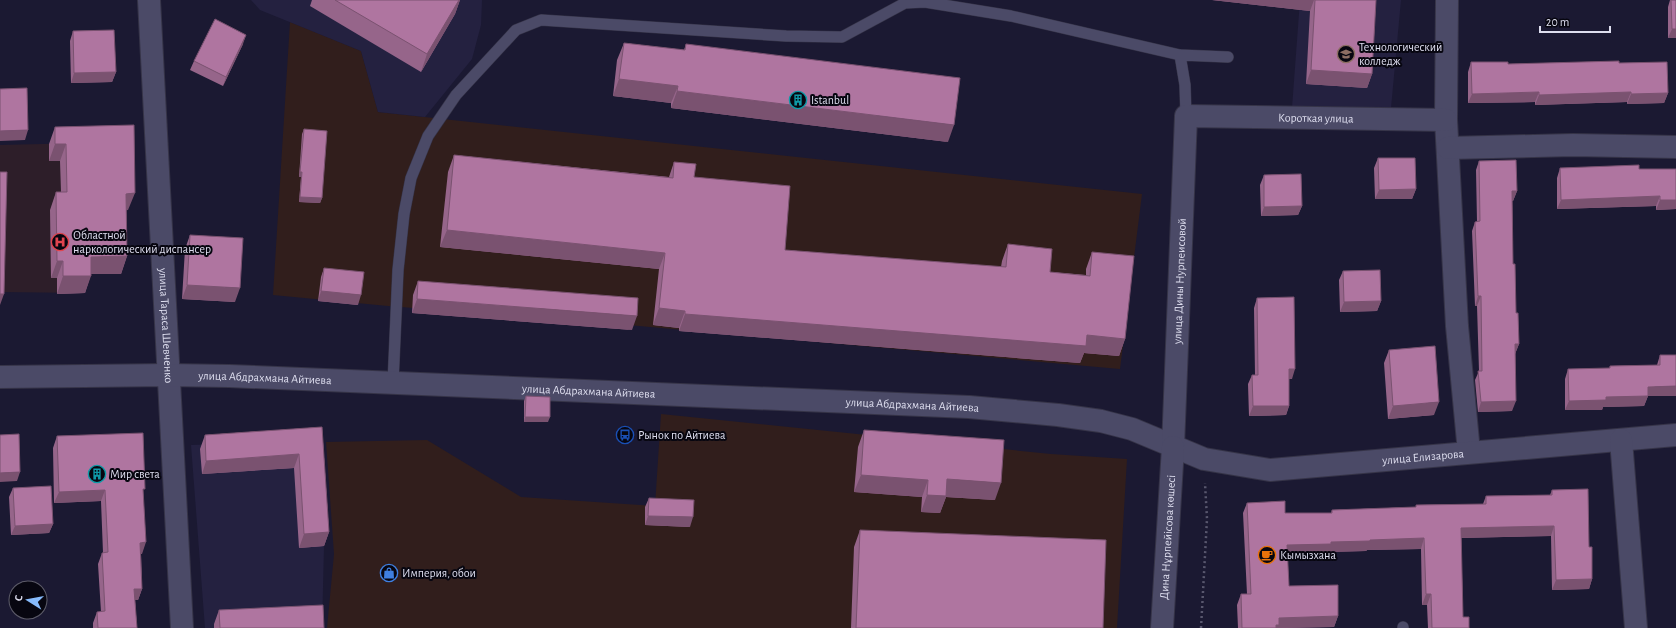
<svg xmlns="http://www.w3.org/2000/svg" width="1676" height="628" font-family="'Alegreya Sans',sans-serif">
<rect width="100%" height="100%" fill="#1b1932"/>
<path fill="#311e1c" d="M290 22 361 51 378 112 1142 194 1120 369 606 323 388 306 273 295Z
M661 414 1051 454 1127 459 1117 628H327L334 554 326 442 427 440 521 497 655 506Z"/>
<path fill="#242140" d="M251 0H482L481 25 472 59 425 117 378 112 361 51 260 10Z
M1300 0H1401L1391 108H1292Z
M317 441 324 546 322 628H205L191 445Z"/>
<path fill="#2d1e29" d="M127 142 120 211 121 274H84L85 293 0 292V145Z"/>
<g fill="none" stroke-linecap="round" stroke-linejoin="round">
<defs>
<path id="lane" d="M1180 55 1185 85 1186 116
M393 383 398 270 404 214 411 178 428 136 456 95 516 30 541 20 786 36 842 37 905 3 925 2 1011 16 1180 55 1228 57
M1403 627V628"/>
<g id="street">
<path id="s1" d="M149 0 182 628"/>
<path d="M1447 0 1446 120 1457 326 1469 452"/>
<path d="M1448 148 1573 145 1676 147"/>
<path id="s2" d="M0 377 168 375 229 376 969 407 1058 415 1101 421 1132 429 1204 459 1270 470 1676 435"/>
<path d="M1621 440 1636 628"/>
<path id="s3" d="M1173 447 1186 116 1446 120"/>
</g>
<g id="secondary">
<path id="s4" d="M1162 628 1173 447"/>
</g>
</defs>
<use href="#lane" stroke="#363448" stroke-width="12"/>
<use href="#street" stroke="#363448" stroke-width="24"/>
<use href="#secondary" stroke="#363448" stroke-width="24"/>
<path stroke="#59576e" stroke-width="2.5" stroke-dasharray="2 3" stroke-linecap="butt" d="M1201 628 1207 519 1205 483"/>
<use href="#lane" stroke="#4b4a67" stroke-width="11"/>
<use href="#street" stroke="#4b4a67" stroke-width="22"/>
<use href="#secondary" stroke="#4b4a67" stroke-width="22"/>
</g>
<path fill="#96658a" d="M312 0H460L455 14 421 72 310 6Z
M1212 0H1376L1372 74 1367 88 1306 84 1310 11Z
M1670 0H1676V38H1668V7Z
M73 31 116 72 112 82 71 83 70 41Z
M624 43 684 50 686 44 948 142 671 108V103L613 96 617 60Z
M243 44 223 86 190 70 194 61Z
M1471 62 1508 64 1619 63 1668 93 1664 103 1627 104V102L1535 105V102L1468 103V72Z
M55 127 128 210H126L127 256 121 274H91L85 293 57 294V278H51L50 210 56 192H61L60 161H49V144Z
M304 129 322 198 320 203 299 202 301 177H299L302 134Z
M454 155 669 177 674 162 694 177 785 250 1001 267 1002 261 1008 244 1050 272 1086 275V269L1092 252 1125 339 1119 356 1084 353 1080 363 679 331V328L653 325 659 269 440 247 448 172Z
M1378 158 1416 189 1412 199H1375L1374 168Z
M1479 161 1517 191 1513 201H1512L1513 264 1516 313 1519 344 1515 354 1512 411 1478 412 1475 380 1479 371 1477 306H1475L1472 231 1475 222H1477L1476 170Z
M1560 168 1639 169H1676V209L1656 210V206L1557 209V178Z
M1264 175 1302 206 1298 215 1261 216 1260 185Z
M190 235 235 302 182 299 185 249Z
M324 268 358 305 318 301 321 277Z
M1343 271 1381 301 1377 311 1340 312 1339 280Z
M418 281 632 330 412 313 413 295Z
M1257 298 1292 379H1289V406L1286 415 1249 416 1248 384 1252 375H1255L1254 308Z
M1389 350 1434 415 1388 419 1384 363Z
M1660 355H1676L1648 396 1644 406 1603 407 1602 410H1565V379L1568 369H1609L1610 366 1657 365Z
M526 396 548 422H524V401Z
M322 427 329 532 324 546 299 548 294 468 202 474 200 449 205 435Z
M864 430 995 500 946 497 940 513 921 512 922 497 854 492 858 447Z
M57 436 143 493 142 554H141L142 589 138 600H135L137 628H93V623L97 612H101L98 564 102 553H103L101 501 54 503 53 448Z
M13 488 53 524 49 533 11 535 9 497Z
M1552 490 1589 547 1592 579 1589 589 1552 590 1551 536 1461 538 1463 617 1469 628H1428L1427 605H1422L1421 549 1367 550 1366 551 1328 552 1327 554 1287 555 1289 586 1338 616 1334 627 1278 628H1238L1237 605 1241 594H1247L1243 513 1247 503 1285 513H1331L1332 510 1416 507V505L1483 504 1486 496 1550 495Z
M649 498 690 527 645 525V507Z
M860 530 1103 628H851L854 547Z
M219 610 324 628H214V624Z"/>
<path fill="#7a5270" d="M459 0H460L455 14 421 72 427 54Z
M1212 0H1314L1310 11Z
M1672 29H1676V38H1668Z
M246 35 243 44 223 86 226 77Z
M1311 70 1372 74 1367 88 1306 84Z
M116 72 112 82 71 83 74 73Z
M619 79 678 86 671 103 613 96Z
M677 91 954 125 948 142 671 108Z
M1539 92 1535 102 1468 103 1472 94Z
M1631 92 1627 102 1535 105 1539 95Z
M1668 93 1664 103 1627 104 1631 94Z
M28 130 25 140 0 141V131Z
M55 144H66L60 161H49Z
M300 172H302L301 177H299Z
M1416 189 1412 199H1375L1379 190Z
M1512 191H1517L1513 201H1508Z
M135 193 128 210 120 211 126 194Z
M1660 196 1656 206 1557 209 1561 200Z
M300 197 322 198 320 203 299 202Z
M1660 200H1676V209L1656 210Z
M1302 206 1298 215 1261 216 1264 207Z
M447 230 665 253 659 269 440 247Z
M127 256 121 274H84L91 257Z
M57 261H63L57 278H51Z
M63 276H91L85 293 57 294Z
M187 285 240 288 235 302 182 299Z
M321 291 361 295 358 305 318 301Z
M0 294H4L0 305Z
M1478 296H1481L1477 306H1475Z
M417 299 637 316 632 330 412 313Z
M1381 301 1377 311 1340 312 1344 302Z
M659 308 685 311 679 328 653 325Z
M685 314 1087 335 1125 339 1119 356 1084 353 1080 363 679 331Z
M1515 344H1519L1515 354H1511Z
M1289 369H1295L1292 379H1285Z
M1676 386V396H1648L1644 406 1603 407 1602 410H1565L1569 401 1606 397 1648 387Z
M1516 401 1512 411 1478 412 1481 402Z
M1439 402 1434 415 1388 419 1393 406Z
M1253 406H1289L1286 415 1249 416Z
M525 417H550L548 422H524Z
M299 454 294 468 202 474 206 461Z
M20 472 17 481 0 482V473Z
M861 475 928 480 922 497 854 492Z
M947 479 1001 483 995 500 946 497 940 513 921 512 927 495Z
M105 490 101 501 54 503 59 492Z
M648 516 693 517 690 527 645 525Z
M53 524 49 533 11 535 15 526Z
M1554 526 1551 536 1457 538 1461 528Z
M329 532 324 546 299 548 304 534Z
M1424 538 1421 549 1367 550 1366 551 1328 552 1327 554 1283 555 1287 545 1331 542 1370 540Z
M146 542 142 554H136L140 543Z
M1592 579 1589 589 1552 590 1556 580Z
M134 589H142L138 600H130Z
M1426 594H1431L1427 605H1422Z
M1338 616 1334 627 1275 628 1279 618Z"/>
<path fill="#af75a0" stroke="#7a5270" d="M335 0H459L427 54Z
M1315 0H1376L1372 74 1311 70Z
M1671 0H1676V29H1672Z
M215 19 246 35 226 77 194 61Z
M114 30 116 72 74 73 73 31Z
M624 43 685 50 686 44 960 78 954 125 677 91 678 86 619 79Z
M1619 61V63L1667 62 1668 93 1631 94V92L1539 95V92L1472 94 1471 62H1508V64Z
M27 88 28 130 0 131V89Z
M134 125 135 193 126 194 127 256 91 257V276H63V261H57L56 192H67L66 144H55V127Z
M304 129 327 131 322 198 300 197 302 172H300Z
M454 155 673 178 674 162 696 164 694 177 790 186 785 250 1006 267 1008 244 1052 249 1050 272 1090 276 1092 252 1134 256 1125 339 1087 335 1086 346 685 314V311L659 308 665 253 447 230Z
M1378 158H1415L1416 189 1379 190Z
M1516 160 1517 191H1512L1513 264H1515L1516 313H1518L1519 344H1515L1516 401 1481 402 1478 371H1482L1481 296H1478L1475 222 1480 221 1479 161Z
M1639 165V169H1676V200H1660V196L1561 200 1560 168Z
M0 172H7L4 294H0Z
M1301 174 1302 206 1264 207V175Z
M190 235 243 238 240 288 187 285Z
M324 268 364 272 361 295 321 291Z
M1380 270 1381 301 1344 302 1343 271Z
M418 281 638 298 637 316 417 299Z
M1294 297 1295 369H1289V406H1253L1252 375H1258L1257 298Z
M1435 346 1439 402 1393 406 1389 350Z
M1660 355H1676V386L1648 387V396L1606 397V400L1569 401 1568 369 1610 368V366L1660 365Z
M526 396 550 397V417H525Z
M322 427 329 532 304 534 299 454 206 461 205 435Z
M864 430 1004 440 1001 483 947 479 946 496 927 495 928 480 861 475Z
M143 433 145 489H143L146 542 140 543 142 589H134L137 628H98L97 612 105 611 102 553 108 552 105 490 59 492 57 436Z
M19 434 20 472 0 473V435Z
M51 486 53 524 15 526 13 488Z
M1588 489 1589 547H1592V579L1556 580 1554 526 1461 528 1463 617H1469V628H1432L1431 594H1426L1424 538 1370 540V541L1331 542V544L1287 545 1289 586 1338 585V616L1279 618V625H1276V628H1242L1241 594H1251L1247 503 1285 501V513H1332V510L1416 507V505L1486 504V496L1552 495V490Z
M649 498 694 500 693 517 648 516Z
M860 530 1106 540 1103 628H856Z
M323 605 324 628H220L219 610Z"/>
<defs>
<symbol id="university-ring" viewBox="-11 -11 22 22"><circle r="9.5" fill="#070610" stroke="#8d6e63" stroke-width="1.5"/><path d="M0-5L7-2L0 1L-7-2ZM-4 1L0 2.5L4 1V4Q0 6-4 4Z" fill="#8d6e63"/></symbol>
<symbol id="building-ring" viewBox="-11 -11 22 22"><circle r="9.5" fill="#070610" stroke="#0f9aa8" stroke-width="1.5"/><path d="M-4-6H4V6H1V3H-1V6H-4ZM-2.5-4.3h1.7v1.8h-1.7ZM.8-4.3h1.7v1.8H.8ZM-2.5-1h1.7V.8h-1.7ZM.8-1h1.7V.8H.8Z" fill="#0f9aa8"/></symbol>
<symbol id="hospital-ring" viewBox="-11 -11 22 22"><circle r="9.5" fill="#070610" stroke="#e0444e" stroke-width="1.5"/><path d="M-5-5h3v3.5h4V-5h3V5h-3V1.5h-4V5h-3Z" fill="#e0444e"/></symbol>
<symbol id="bus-ring" viewBox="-11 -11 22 22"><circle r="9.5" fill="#070610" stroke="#1a4fb4" stroke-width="1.5"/><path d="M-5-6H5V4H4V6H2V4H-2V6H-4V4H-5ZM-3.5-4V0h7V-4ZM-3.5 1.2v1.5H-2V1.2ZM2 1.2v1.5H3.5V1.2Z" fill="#1a4fb4"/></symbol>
<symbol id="cafe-ring" viewBox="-11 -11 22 22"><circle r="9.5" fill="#070610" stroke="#e8710a" stroke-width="1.5"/><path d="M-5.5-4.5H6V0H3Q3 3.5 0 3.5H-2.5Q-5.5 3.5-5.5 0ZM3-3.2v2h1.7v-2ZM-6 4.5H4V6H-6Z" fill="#e8710a"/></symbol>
<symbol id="shop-ring" viewBox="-11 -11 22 22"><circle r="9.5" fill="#070610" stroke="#3f7fe0" stroke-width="1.5"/><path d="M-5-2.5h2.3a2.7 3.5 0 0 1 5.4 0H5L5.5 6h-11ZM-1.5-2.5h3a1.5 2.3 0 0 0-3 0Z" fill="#3f7fe0"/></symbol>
</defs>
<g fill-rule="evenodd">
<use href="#university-ring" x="1336" y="44" width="20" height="20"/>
<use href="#building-ring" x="788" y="90" width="20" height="20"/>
<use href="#hospital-ring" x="50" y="232" width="20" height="20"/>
<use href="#bus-ring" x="615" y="425" width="20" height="20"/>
<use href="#building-ring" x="87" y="464" width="20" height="20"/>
<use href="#cafe-ring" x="1257" y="545" width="20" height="20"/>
<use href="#shop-ring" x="379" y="563" width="20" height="20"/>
</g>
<g text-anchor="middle" stroke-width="4" stroke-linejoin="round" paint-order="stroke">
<g font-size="12" fill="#dedeef" stroke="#070610" text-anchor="start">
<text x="1359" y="51">Технологический<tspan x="1359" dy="14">колледж</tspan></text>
<text x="811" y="104">Istanbul</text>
<text x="73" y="239">Областной<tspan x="73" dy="14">наркологический диспансер</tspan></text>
<text x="638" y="439">Рынок по Айтиева</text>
<text x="110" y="478">Мир света</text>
<text x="1280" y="559">Кымызхана</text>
<text x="402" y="577">Империя, обои</text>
</g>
<g font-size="12" fill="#dedeef" stroke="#070610">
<text dy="4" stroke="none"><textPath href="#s3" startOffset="461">Короткая улица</textPath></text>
<text dy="4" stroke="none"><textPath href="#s3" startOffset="166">улица Дины Нурпеисовой</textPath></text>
<text dy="4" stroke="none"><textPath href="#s1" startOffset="326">улица Тараса Шевченко</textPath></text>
<text dy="4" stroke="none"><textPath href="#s2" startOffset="265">улица Абдрахмана Айтиева</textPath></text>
<text dy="4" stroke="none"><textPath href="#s2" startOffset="589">улица Абдрахмана Айтиева</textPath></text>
<text dy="4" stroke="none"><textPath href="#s2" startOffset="913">улица Абдрахмана Айтиева</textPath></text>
<text dy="4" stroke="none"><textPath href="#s2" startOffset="1433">улица Елизарова</textPath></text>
<text dy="4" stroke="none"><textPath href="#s4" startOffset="91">Дина Нұрпейісова көшесі</textPath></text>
</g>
</g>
<g transform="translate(28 600) rotate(281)"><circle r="19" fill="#070610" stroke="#5d5c69"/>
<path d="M0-3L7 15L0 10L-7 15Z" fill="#87bbfc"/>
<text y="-6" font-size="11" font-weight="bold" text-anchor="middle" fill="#dedeef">С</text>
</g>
<path d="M1540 26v6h70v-6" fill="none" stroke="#dedeef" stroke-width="2"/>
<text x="1546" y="26" font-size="12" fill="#dedeef" stroke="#070610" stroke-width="3" paint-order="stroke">20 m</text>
</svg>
